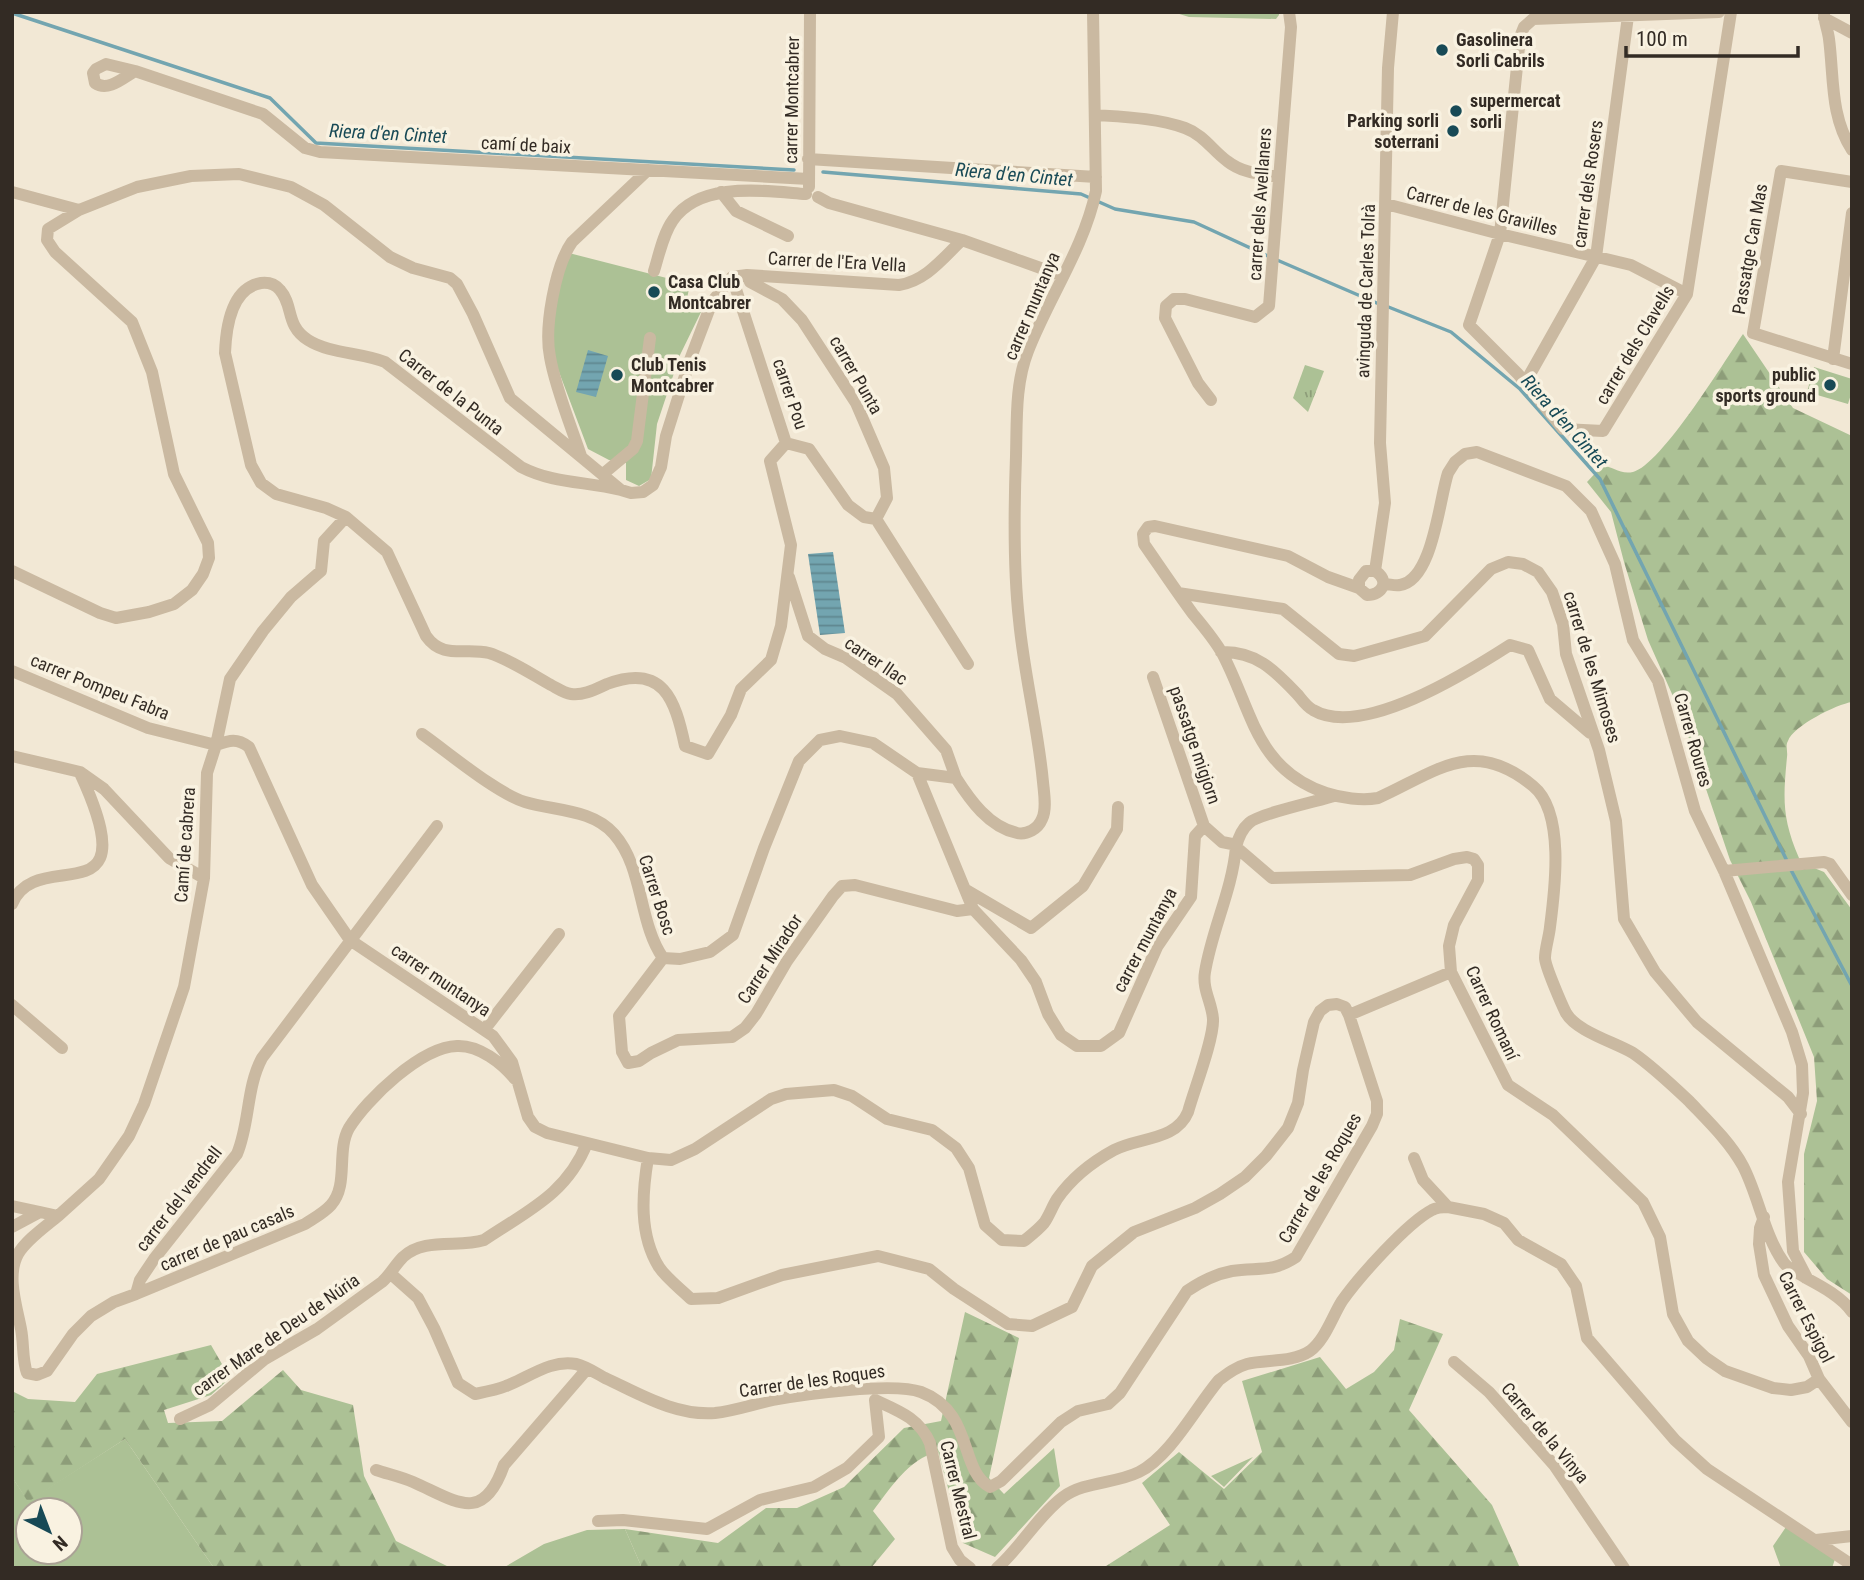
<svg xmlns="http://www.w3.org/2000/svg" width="1864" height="1580" font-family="'Roboto Condensed',sans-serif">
<defs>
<pattern id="forest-firs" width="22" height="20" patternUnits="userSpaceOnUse" patternTransform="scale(1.75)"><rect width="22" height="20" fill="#acc195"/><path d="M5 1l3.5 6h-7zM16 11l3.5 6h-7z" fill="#8d9d79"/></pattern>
<pattern id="park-tufts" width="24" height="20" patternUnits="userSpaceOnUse" patternTransform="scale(1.75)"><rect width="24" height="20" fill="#acc195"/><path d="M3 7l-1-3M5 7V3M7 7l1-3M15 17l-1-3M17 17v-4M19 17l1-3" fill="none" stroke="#8d9d79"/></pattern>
<pattern id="water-rules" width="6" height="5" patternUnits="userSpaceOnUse" patternTransform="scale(1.75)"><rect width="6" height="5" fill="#73a5b0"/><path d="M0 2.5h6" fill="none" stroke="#5f878f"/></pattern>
</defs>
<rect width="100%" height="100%" fill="#f2e8d5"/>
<path fill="#acc195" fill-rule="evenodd" d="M1173 12H1279V15L1276 19 1189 17Z
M565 252 690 284 685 308 701 312 680 355 657 424 651 479 639 486 626 480V463L609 460 588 449 553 356V305Z
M1814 367 1852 379V391L1848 404 1807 392Z
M125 1439 214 1568H12V1477L28 1501ZM28 1510H70V1552H28Z
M1788 1524 1835 1559 1832 1568H1781L1773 1546Z
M625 1529 642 1568H503L544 1544 587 1530Z"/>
<path fill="url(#forest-firs)" d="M1743 334 1793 408 1852 436V702C1837 704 1793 726 1788 741 1785 746 1788 751 1787 757 1783 799 1782 818 1799 858L1802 863 1824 872 1852 910V1295L1827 1279 1804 1252V1154L1817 1101 1814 1057 1751 902 1730 860 1680 712 1648 640 1624 562 1611 512 1587 482 1602 466C1613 466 1620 475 1633 472 1661 465 1724 362 1743 334Z
M965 1312 1019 1338 989 1478 1004 1494 1054 1448 1060 1486 995 1557 963 1543 938 1451C907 1461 892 1486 873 1511L895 1539 871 1568H642L625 1529 718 1543 766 1508H797L844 1487 904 1428 941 1421Z
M1400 1319 1443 1334 1409 1410 1492 1505 1520 1568H1103L1170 1525 1142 1483 1179 1452 1224 1489 1262 1452 1242 1381 1320 1357 1346 1389 1374 1372 1394 1350Z
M211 1345 230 1378 211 1395 164 1410 168 1423 222 1421 283 1370 301 1390 353 1405 364 1476 396 1541 451 1568H214L125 1439 28 1502 12 1477V1391L28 1399 75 1402 97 1374Z
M1253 1457 1224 1487 1211 1476Z"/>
<path fill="url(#park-tufts)" d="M1305 365 1324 371 1308 412 1293 398Z"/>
<path fill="url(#water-rules)" d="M588 350 608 356 596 397 576 392Z
M833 552 845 633 820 635 808 554Z"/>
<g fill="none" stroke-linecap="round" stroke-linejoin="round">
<path stroke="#73a5b0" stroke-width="3.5" d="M12 13 270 98 316 143 794 170
M823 172 1081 194 1115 209 1194 222 1270 257
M1277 260 1379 304
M1386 306 1451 332 1520 389 1600 479 1788 863
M1791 870 1852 986"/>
<path stroke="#cab9a1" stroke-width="12" d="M1719 12 1533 19 1524 27 1520 37 1500 234 1469 325 1518 374 1563 429 1603 431 1687 294 1731 12
M1824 12C1824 22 1828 30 1829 39 1834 77 1830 116 1852 150
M1824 18 1852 33
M135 71C123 78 108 92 95 83L93 73 96 69 106 64 135 71 263 114 305 148 320 152 809 179
M1095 115C1125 117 1157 118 1185 128 1204 135 1212 150 1227 161 1242 173 1260 174 1278 177
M808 159 1096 177
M1852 182 1781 171 1753 333 1852 364
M809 187 810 12
M12 192 79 210 137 187 191 176 239 174 291 187 324 205 390 257 413 268 450 278 457 284 473 314 510 398 621 490 631 493 643 492 653 485 661 467 666 436 690 360 712 302 732 277 747 275 899 285C926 281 943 258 962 240
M721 192 736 211 788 236
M818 197 829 203 962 240 1063 276
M1386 204 1500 234 1631 265 1687 294
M654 271C659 255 663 234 673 220 700 181 764 191 806 194
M747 275 750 282 782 299 802 320 856 403 884 468 887 498 876 519
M732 277 786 443 809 449 848 505 864 517 876 519 968 664
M1833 359 1852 213
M1525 383 1596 257 1628 16
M1211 400 1198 383 1165 318 1166 306 1174 299H1185L1255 317 1269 306 1291 27 1289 12
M581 456C571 426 555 387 550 357 544 328 555 266 572 242L648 170
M603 474 633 449 637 441 650 338
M621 490C585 481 554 484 521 467L385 362C360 352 330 354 308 340 285 325 294 306 280 290 275 284 269 282 261 283 231 288 226 328 225 353L251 465 261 483 276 494 326 508 346 517 387 552 426 636C443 660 465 647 489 653 509 659 533 675 551 685 557 688 564 693 571 694 583 696 596 689 607 684 663 663 675 699 685 746L708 754 731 715 741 689 771 660 781 626 791 545 770 461 786 443
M12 571 100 613 116 618 149 612 174 604 192 590 203 574 209 558 208 543 174 474 152 372 132 322 55 252 47 240 48 229 79 210
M1375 571 1385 503 1380 443 1388 68 1393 12
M789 577 808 636 825 649 846 658 897 694 946 750 956 778
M1384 584C1389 584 1395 586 1400 585 1433 580 1439 500 1448 473L1455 462 1465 454 1477 452 1566 486 1591 511 1615 564 1633 640 1658 681 1695 811 1724 871 1792 1032 1802 1065 1803 1093 1788 1182 1793 1251 1807 1278
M1359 588V580L1366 571H1375C1390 580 1383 595 1367 595L1359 588 1328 577 1288 556 1155 526 1148 527 1143 534 1144 544C1160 567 1176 591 1193 614 1203 626 1214 639 1222 653 1252 709 1255 769 1326 793 1341 798 1362 801 1378 798 1436 772 1473 736 1533 786 1565 812 1555 889 1550 927 1549 937 1545 949 1545 958 1545 966 1562 1005 1566 1013 1576 1031 1614 1042 1633 1053 1652 1066 1672 1085 1689 1101 1708 1121 1730 1142 1743 1166 1759 1197 1764 1235 1784 1263 1789 1270 1799 1273 1806 1278 1821 1286 1842 1297 1852 1312
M1178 593 1283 609 1339 654 1354 656 1425 636 1491 569 1508 562 1523 564 1538 572 1552 592 1563 624 1566 654 1599 750 1616 821 1624 919 1655 972 1697 1022 1788 1097 1801 1114
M1221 652C1257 651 1275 671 1298 695 1302 700 1307 707 1313 710 1362 739 1468 672 1510 645L1528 650 1550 699 1590 733
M12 671 148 728 216 745
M1153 677 1204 826
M422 734C449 753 496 793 525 802 555 811 592 809 614 834 644 868 638 922 663 958L680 959 710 952 733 935 764 848 799 761 820 740 840 736 873 743 917 773
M216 745C230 740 237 738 249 747L312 885 350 940 493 1036 512 1062 528 1117 535 1127 547 1133 648 1158 671 1160 695 1149 771 1099 786 1094 834 1090 852 1096 887 1119 932 1130 956 1148 969 1168 985 1225 1002 1240 1024 1241C1030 1236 1038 1230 1044 1223 1049 1216 1052 1207 1057 1199 1071 1179 1092 1162 1114 1150 1139 1137 1176 1141 1188 1112 1194 1090 1214 1039 1213 1019 1212 1003 1202 989 1205 972 1212 929 1232 891 1236 847L1232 844 1222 842 1204 826 1195 836 1191 897 1157 947 1119 1033 1101 1046H1077L1061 1035 1048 1014 1036 982 1021 960 973 909 917 773 956 778C970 800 989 827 1017 833 1027 835 1038 829 1042 819 1047 809 1044 793 1043 782 1038 728 1024 674 1019 620 1013 566 1014 510 1016 456 1017 421 1015 384 1028 351 1049 297 1084 248 1096 191L1093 12
M12 756 80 772 104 789 169 858 204 878
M1334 796C1318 801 1258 814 1249 823 1242 829 1238 839 1236 847L1272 878 1410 875 1454 859 1467 857 1474 859 1478 865V880L1454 925 1449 946 1451 972 1508 1085 1553 1115 1643 1202 1660 1237 1673 1314 1688 1341 1706 1358 1725 1371 1773 1388 1791 1390 1807 1387 1819 1379
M1724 871 1824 862 1830 864 1852 895
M966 890 1031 928 1083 886 1117 829 1118 807
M12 904C36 843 150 924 80 773
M663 958 619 1016 622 1052 628 1063 639 1061 651 1053 678 1040 732 1037 745 1028 756 1014 787 961 833 896 842 886 855 885 957 911 973 909
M12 1005 62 1048
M1349 1015 1451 972
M484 1030 559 934
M1414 1158 1423 1180 1448 1207 1484 1214 1504 1223 1518 1240 1561 1264 1576 1286 1587 1338 1675 1440 1707 1469 1852 1565
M12 1206 40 1212
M58 1216C45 1227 26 1240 18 1254 6 1276 17 1307 21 1329 24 1344 22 1359 27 1373L37 1375 47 1371 73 1334 91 1316 114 1302 136 1294 140 1280 154 1259 237 1154C250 1123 246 1088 262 1058L437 826
M1764 1217 1760 1228 1759 1244 1764 1275 1788 1326 1809 1356 1819 1379 1852 1422
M12 1227 40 1212 58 1216 99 1179 129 1136 144 1104 184 987 204 878 207 773 216 745 230 679 263 631 291 597 321 571 324 541 346 517
M391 1274 418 1298 434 1328 458 1383 475 1394C485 1392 496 1390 506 1386 528 1378 551 1359 576 1364 585 1366 596 1373 605 1378 640 1394 675 1416 715 1413 734 1411 754 1404 773 1400 804 1394 894 1382 921 1392 974 1412 959 1471 990 1487L1001 1481 1061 1422 1078 1411 1108 1404 1120 1393 1187 1291C1200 1282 1216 1274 1232 1271 1258 1267 1272 1273 1296 1257L1372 1126 1377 1114V1101L1349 1015 1345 1007 1337 1004 1328 1005 1320 1011 1314 1022 1303 1070 1298 1103 1288 1128 1266 1156 1245 1177 1220 1194 1195 1208 1134 1232 1092 1266 1072 1307 1032 1326 1008 1324 954 1289 929 1269 878 1256 782 1275 718 1298 691 1299C681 1289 667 1279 659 1267 639 1235 642 1194 648 1158
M136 1294 305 1224C314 1218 324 1213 331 1205 349 1185 336 1151 349 1128 367 1099 421 1047 457 1046 479 1045 502 1063 515 1079
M1454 1362 1489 1392 1554 1465 1624 1568
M180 1419 210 1405 265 1359 317 1329 382 1282C390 1275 395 1265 403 1257 424 1237 459 1248 484 1240 527 1211 567 1194 587 1143
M376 1470C388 1474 401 1477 413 1482 456 1501 483 1525 504 1465L587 1369
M598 1521 623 1520 707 1529 760 1500 814 1487 847 1468 879 1437 875 1400C899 1411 919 1418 930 1443L952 1547 960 1560 970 1568
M1816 1540 1852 1536
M997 1568C1021 1547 1037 1517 1063 1497 1085 1481 1115 1484 1139 1472 1170 1457 1196 1407 1219 1380 1228 1373 1236 1367 1247 1364 1266 1359 1292 1363 1310 1351 1325 1340 1332 1317 1342 1301 1359 1277 1407 1223 1432 1210 1437 1207 1442 1207 1448 1207"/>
</g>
<g fill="#184a56" stroke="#f9f2e1" stroke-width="2.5">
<circle cx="1442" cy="50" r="7"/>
<circle cx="1456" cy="111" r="7"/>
<circle cx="1453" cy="131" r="7"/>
<circle cx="654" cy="292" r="7"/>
<circle cx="617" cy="375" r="7"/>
<circle cx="1830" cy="385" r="7"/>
</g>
<g text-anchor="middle" stroke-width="7" stroke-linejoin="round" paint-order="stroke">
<g font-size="18" font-weight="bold" fill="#332b24" stroke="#f9f2e1" text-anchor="start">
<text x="1456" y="46">Gasolinera<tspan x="1456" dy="21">Sorli Cabrils</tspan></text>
<text x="1470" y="107">supermercat<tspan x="1470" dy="21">sorli</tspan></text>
<text x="1439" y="127" text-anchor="end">Parking sorli<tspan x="1439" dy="21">soterrani</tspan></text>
<text x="668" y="288">Casa Club<tspan x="668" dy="21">Montcabrer</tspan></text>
<text x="631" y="371">Club Tenis<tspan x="631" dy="21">Montcabrer</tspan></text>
<text x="1816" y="381" text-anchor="end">public<tspan x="1816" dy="21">sports ground</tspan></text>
</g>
<g font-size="18" fill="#332b24" stroke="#f9f2e1">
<text transform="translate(792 100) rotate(-89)" y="6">carrer Montcabrer</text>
<text transform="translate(526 145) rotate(3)" y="6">camí de baix</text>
<text transform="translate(1588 184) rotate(-82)" y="6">carrer dels Rosers</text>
<text transform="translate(1260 204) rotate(-86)" y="6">carrer dels Avellaners</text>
<text transform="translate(1482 211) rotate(14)" y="6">Carrer de les Gravilles</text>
<text transform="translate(1750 249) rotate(-80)" y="6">Passatge Can Mas</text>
<text transform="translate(837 262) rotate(3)" y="6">Carrer de l'Era Vella</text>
<text transform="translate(1366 291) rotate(-88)" y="6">avinguda de Carles Tolrà</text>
<text transform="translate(1032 306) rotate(-67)" y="6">carrer muntanya</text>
<text transform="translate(1635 345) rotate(-59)" y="6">carrer dels Clavells</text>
<text transform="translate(856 375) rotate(60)" y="6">carrer Punta</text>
<text transform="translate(451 392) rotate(38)" y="6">Carrer de la Punta</text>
<text transform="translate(790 394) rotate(71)" y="6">carrer Pou</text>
<text transform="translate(876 661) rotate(34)" y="6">carrer llac</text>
<text transform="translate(1592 667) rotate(73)" y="6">carrer de les Mimoses</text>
<text transform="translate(100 687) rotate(22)" y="6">carrer Pompeu Fabra</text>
<text transform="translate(1693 740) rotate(74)" y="6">Carrer Roures</text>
<text transform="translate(1195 745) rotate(71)" y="6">passatge migjorn</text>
<text transform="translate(185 845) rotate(-86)" y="6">Camí de cabrera</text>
<text transform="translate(657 895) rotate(72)" y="6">Carrer Bosc</text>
<text transform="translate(1145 940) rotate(-62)" y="6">carrer muntanya</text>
<text transform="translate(770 959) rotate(-57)" y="6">Carrer Mirador</text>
<text transform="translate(441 980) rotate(34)" y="6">carrer muntanya</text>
<text transform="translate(1492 1013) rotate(65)" y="6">Carrer Romaní</text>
<text transform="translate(1320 1178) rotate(-60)" y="6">Carrer de les Roques</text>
<text transform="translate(179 1199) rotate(-52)" y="6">carrer del vendrell</text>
<text transform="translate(227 1238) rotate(-23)" y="6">carrer de pau casals</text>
<text transform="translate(1806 1317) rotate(63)" y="6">Carrer Espigol</text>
<text transform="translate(276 1335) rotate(-35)" y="6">carrer Mare de Deu de Núria</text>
<text transform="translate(812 1381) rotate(-8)" y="6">Carrer de les Roques</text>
<text transform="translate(1545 1433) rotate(50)" y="6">Carrer de la Vinya</text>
<text transform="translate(958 1490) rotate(76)" y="6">Carrer Mestral</text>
</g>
<g font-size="19" font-style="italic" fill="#184a56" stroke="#f9f2e1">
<text transform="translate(388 133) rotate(3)" y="7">Riera d'en Cintet</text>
<text transform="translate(1014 174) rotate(5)" y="7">Riera d'en Cintet</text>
<text transform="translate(1565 421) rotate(48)" y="7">Riera d'en Cintet</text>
</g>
</g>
<rect width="1864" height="1580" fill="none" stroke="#332b24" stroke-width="28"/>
<g transform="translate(49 1531) rotate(138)"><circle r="33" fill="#f9f2e1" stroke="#aaa295" stroke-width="2"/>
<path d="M0-5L12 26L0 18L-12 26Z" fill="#184a56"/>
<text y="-10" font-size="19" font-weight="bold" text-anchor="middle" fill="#332b24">N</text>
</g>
<path d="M1626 46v10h172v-10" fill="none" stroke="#332b24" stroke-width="3.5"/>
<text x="1636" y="46" font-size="21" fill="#332b24" stroke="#f9f2e1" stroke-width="5" paint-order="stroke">100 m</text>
</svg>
